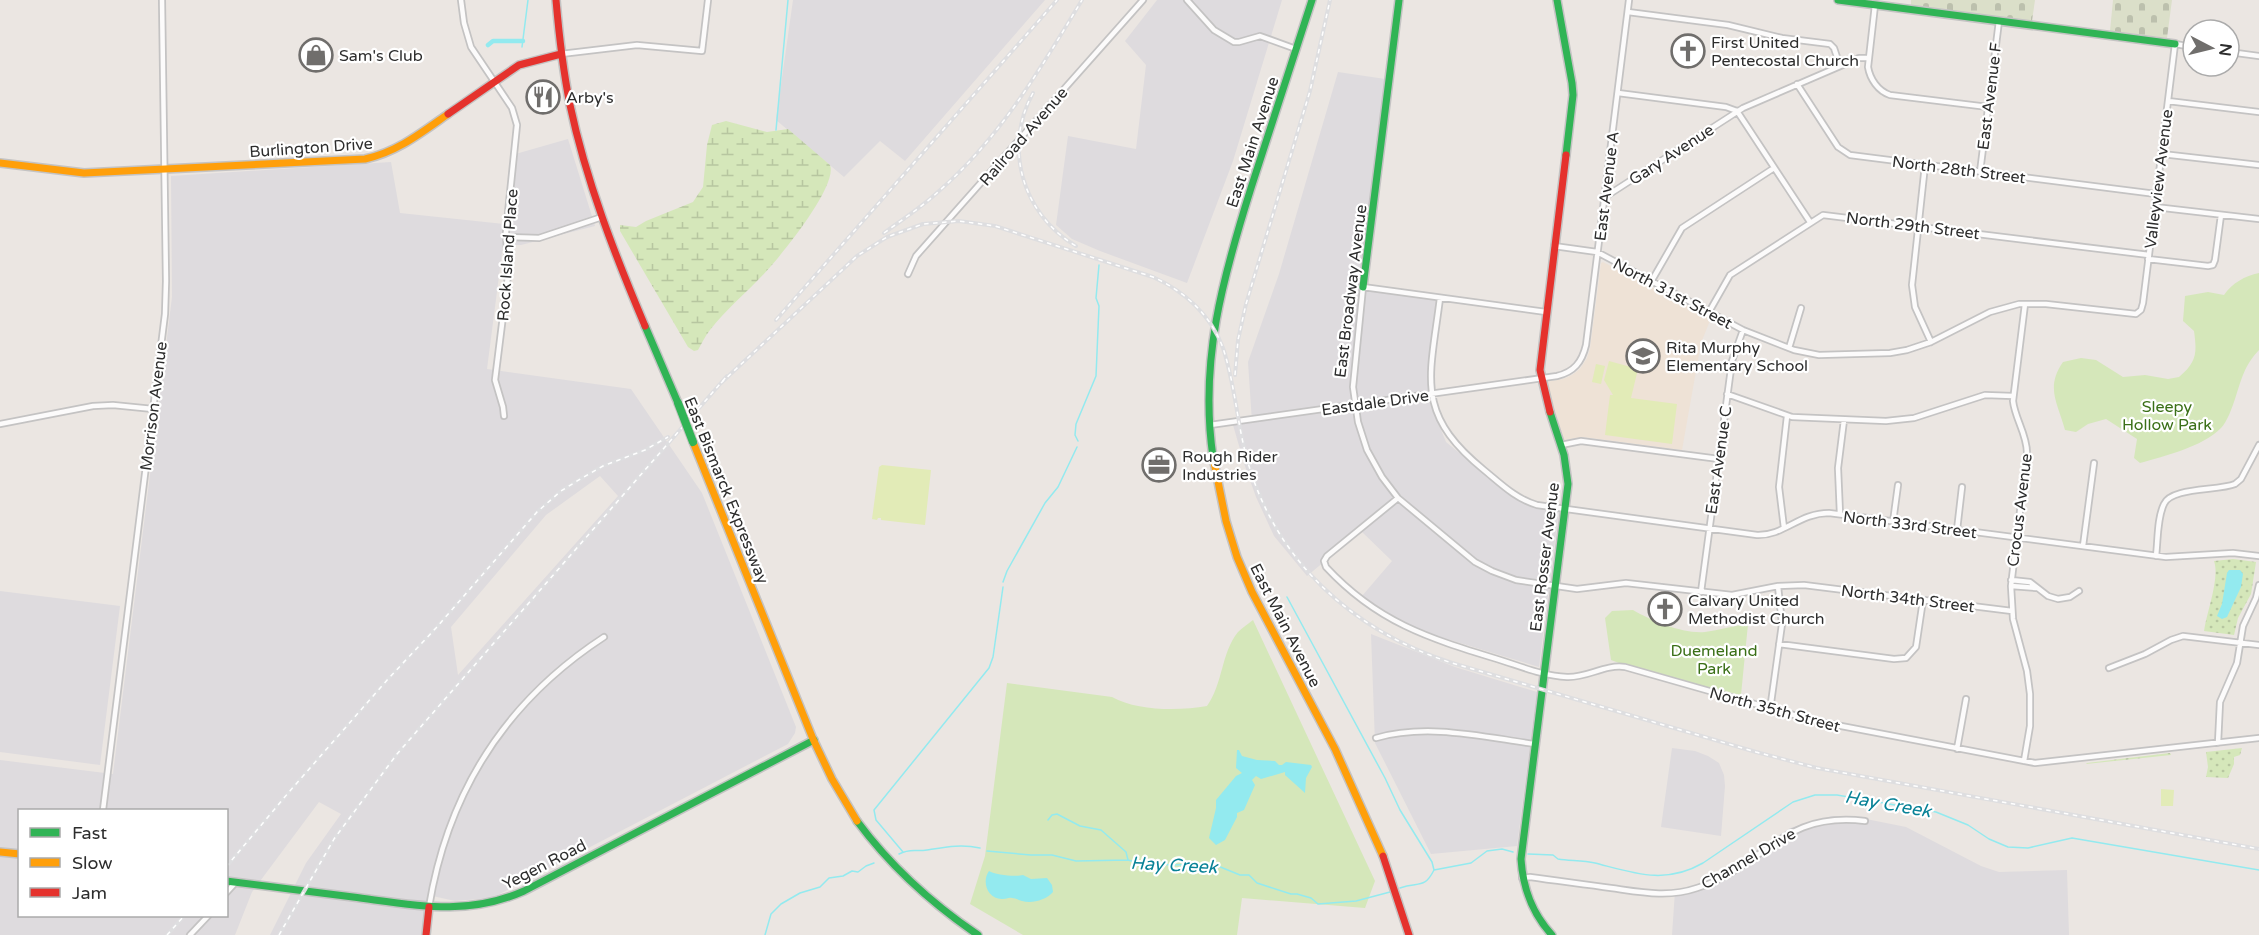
<svg xmlns="http://www.w3.org/2000/svg" width="2259" height="935" font-family="'Varela Round',sans-serif">
<defs>
<pattern id="grass-dots" width="8" height="8" patternUnits="userSpaceOnUse" patternTransform="scale(1.5)"><rect width="8" height="8" fill="#d5e7ba"/><path d="M2 2h.1M6 6h.1" fill="none" stroke="#b7c6a0" stroke-width="1.8" stroke-linecap="round"/></pattern>
<pattern id="wetland-marsh" width="20" height="14" patternUnits="userSpaceOnUse" patternTransform="scale(1.5)"><rect width="20" height="14" fill="#d5e7ba"/><path d="M1 5h8M5 5V1M11 12h8M15 12V8" fill="none" stroke="#b7c6a0"/></pattern>
<pattern id="cemetery-stones" width="16" height="16" patternUnits="userSpaceOnUse" patternTransform="scale(1.5)"><rect width="16" height="16" fill="#dbdfc9"/><path d="M2 7V4a2 2 0 0 1 4 0v3zM10 15v-3a2 2 0 0 1 4 0v3z" fill="#bcc0ad"/></pattern>
</defs>
<rect width="100%" height="100%" fill="#ebe6e2"/>
<path fill="#dedbde" fill-rule="evenodd" d="M793 0H1045L905 161 880 141 844 177 776 120Z
M1157 0H1282L1233 161 1187 283 1100 251 1072 239 1056 225 1068 136 1136 149 1146 65 1125 41Z
M1338 72 1392 80 1366 290 1437 299 1429 367 1428 398 1446 442 1511 495 1536 508 1559 511 1539 667 1414 629 1362 596 1392 561 1361 531 1307 576 1274 536 1256 497 1244 463 1233 425 1252 422 1248 362 1279 274Z
M568 139 595 226 521 245H503L487 369 631 389 702 493 796 727 795 733 788 744 492 898 455 901 428 895 421 935H270L306 863 341 814 319 802 252 892 235 935H0V760L113 774 172 297 171 176 391 162 400 213 504 224 512 155ZM600 476 618 496 458 675 451 627 546 515ZM20 810H226V916H20Z
M0 591 120 606 100 765 0 752Z
M1371 634 1455 667 1537 692 1517 846 1431 854 1375 743Z
M1672 748 1695 751 1708 756 1719 763 1724 775 1725 786 1721 836 1661 827Z
M1832 816 1861 818 1906 827 1981 866 1999 872 2067 870 2069 935H1672L1675 891 1698 886 1709 881 1790 828Z"/>
<path fill="#eee2d6" d="M1603 262 1711 318 1701 343 1682 450 1583 437 1564 440 1546 382 1563 379 1572 375 1580 369 1587 358 1590 349 1601 263Z"/>
<path fill="url(#grass-dots)" d="M2233 559 2256 562 2251 594 2238 618 2234 635 2204 631C2207 611 2220 578 2214 561Z
M2242 748 2240 755 2234 757V764L2228 778 2206 777 2208 767 2206 752Z
M2170 753 2171 755 2086 764 2087 763Z"/>
<path fill="url(#wetland-marsh)" d="M726 121 767 132 788 129 830 165C838 185 785 250 771 266 752 288 728 307 710 330 705 336 702 343 698 350L694 351 688 347 620 231V225L636 227 646 221 693 202 703 187 707 145 712 125Z"/>
<path fill="url(#cemetery-stones)" d="M1911 0H2035L2032 21 1911 5Z
M2113 0H2172L2167 38 2110 31Z"/>
<path fill="#d5e7ba" d="M2259 273V350C2244 366 2242 378 2235 399 2232 408 2227 422 2221 428 2202 447 2165 456 2140 463L2134 458 2137 439 2106 419 2088 424 2076 432 2065 430C2058 403 2045 388 2063 362L2081 358 2096 360 2123 377 2145 375 2168 379 2179 377C2197 362 2197 353 2194 331L2183 321 2185 296 2208 292 2224 295C2232 283 2245 276 2259 273Z
M1633 610C1652 621 1683 634 1705 632 1719 630 1733 626 1748 624L1741 695 1643 672 1611 660 1605 618 1612 611Z
M1253 620 1375 881 1365 908 1242 898 1237 935H1023L970 904 985 856 1007 683 1112 697C1137 711 1179 711 1207 706 1223 684 1221 653 1238 632 1242 628 1248 624 1253 620Z"/>
<path fill="#e2ebb7" d="M1609 361 1638 369 1631 398 1677 404 1672 444 1605 435 1610 395H1613L1604 380Z
M1596 364 1605 366 1601 384 1592 382Z
M882 465 931 470 925 525 881 520V518H878L877 520 872 519 879 467Z
M2161 789 2174 790 2173 806H2161Z"/>
<path fill="#93eaef" d="M2229 570H2240L2243 574 2241 587 2227 617 2222 619 2217 616 2222 604 2227 573Z
M1237 750H1239L1242 756 1257 760 1275 761 1279 765H1282L1286 762 1311 765 1312 767 1306 778 1305 793 1285 775V772L1261 779 1256 776 1252 780 1255 785 1244 810 1237 813V817L1225 840 1216 845 1209 838 1216 808V800L1236 776 1242 773 1236 768Z
M989 871C995 875 1016 877 1023 875L1031 879 1047 878 1052 885 1053 892C1046 900 1032 904 1022 901 1018 900 1016 898 1012 898 1009 897 1006 899 1003 899 988 900 981 882 989 871Z"/>
<g fill="none" stroke-linecap="round" stroke-linejoin="round">
<path stroke="#93eaef" stroke-width="1.5" d="M522 47 528 0
M776 130 788 0
M1078 441 1075 435 1076 424 1096 376 1099 306 1096 298 1099 265
M1003 582 1007 571 1045 503 1058 487 1077 447
M1287 597 1385 778 1400 810 1432 862 1434 870
M1048 820 1052 815 1057 814 1080 826 1101 830 1126 852 1128 860
M987 851 1031 855H1052L1076 861 1128 860 1135 862 1144 860 1169 865 1213 864 1240 875H1249L1257 883 1291 894H1297L1311 898 1318 904 1356 901 1390 892
M903 852 876 820 874 810 989 668 993 657 1003 587
M899 854C911 848 915 852 927 850 946 847 961 844 980 848
M1528 854 1553 855 1558 859C1570 861 1582 860 1595 863 1634 873 1665 885 1703 863L1793 802 1815 795H1837L1936 812 1968 825 1989 839 2008 847 2028 848 2072 838 2259 870
M1400 888C1418 881 1424 890 1434 870L1471 863 1487 851 1502 849 1513 852
M765 935 771 914 781 904 800 893 820 887 829 878 843 876 852 871 858 872 866 866 874 863"/>
<path stroke="#93eaef" stroke-width="4.5" d="M488 45 493 41H523"/>
<defs>
<path id="street" d="M461 0 464 23 471 47 512 108 517 125 506 232 508 276 495 380 503 407 504 416
M1187 0 1214 30 1234 42H1239L1260 36 1296 49
M1875 5 1868 67C1870 79 1878 91 1890 95L1988 107
M1628 12 1728 25 1782 38 1830 44 1834 48 1840 66
M2229 52 2259 56
M561 54 637 45 702 51 708 0
M1797 84 1838 147 1850 155 2156 194
M1618 93 1726 107 1737 111
M2168 101 2259 112
M1737 111 1810 222
M2162 154 2259 165
M1925 165 1912 285 1915 307 1931 342
M1980 172 1999 21
M1605 197 1743 108 1859 58H1869
M2155 207 2259 219
M506 237 539 238 602 217
M1554 246 1597 252 1743 330 1794 350 1819 355 1890 353 1907 350 1931 342 1990 312 2019 304H2046L2136 314 2141 310 2143 303 2175 44 2193 47
M2148 259 2208 266 2213 265 2215 260 2221 215
M908 274 916 256 1143 0
M1651 282 1682 228 1774 168
M1440 298C1430 378 1414 413 1484 470 1501 484 1516 499 1537 505L1757 535C1784 536 1799 513 1829 513L2166 557 2233 553 2259 556
M1546 312 1363 287 1353 387 1358 422 1367 450 1382 477 1398 498 1475 562 1492 571 1516 580 1577 589 1626 583 1732 595 1778 586 1804 585 2012 611
M1709 312 1730 275 1823 215 2149 255
M1789 348 1801 308
M1727 394 1792 417 1886 421 1914 418 1985 395 2013 396
M0 424 93 406 113 405 153 409
M1210 425 1557 376C1574 372 1582 362 1586 345L1629 0
M1561 445 1581 441 1719 459
M1398 498 1327 556 1324 561 1326 567C1377 622 1428 638 1497 659 1520 666 1543 676 1567 677 1587 678 1605 664 1625 667L1815 721 2035 763 2259 738
M1840 514 1838 468 1844 420
M1893 522 1898 485
M1784 528 1779 487 1787 416
M1957 530 1962 487
M2083 546 2094 463
M2156 556C2158 540 2157 518 2164 504 2171 487 2218 491 2235 484L2241 479 2259 445
M2011 580 2030 582 2048 596 2058 599 2070 597 2079 591
M2011 586 2036 588
M1701 592 1732 361 1743 330
M1779 644 1894 659 1906 658 1916 647 1923 600
M2109 668 2145 654 2171 640 2183 636 2259 645
M1770 710 1782 624 1778 586
M1376 738C1428 723 1483 737 1535 744
M2218 743 2220 702 2237 663 2243 626 2256 598 2259 585
M1957 749 1966 699
M2024 761 2030 726V694L2027 671 2013 619 2011 586 2027 453C2027 434 2015 419 2013 401L2025 304
M103 810 165 314 166 281 162 0
M1522 878 1530 877C1557 881 1584 884 1611 888 1640 892 1668 898 1697 888 1765 867 1780 811 1865 821
M226 893 236 882
M429 907C448 791 506 701 604 637
M190 935 208 916"/>
<path id="fast" d="M1557 0 1572 83 1573 95 1566 155
M1838 0 2175 44
M1363 287 1399 0
M645 326 678 403
M1550 412 1564 455 1568 484 1521 859C1523 889 1532 913 1552 935
M1213 457C1199 362 1223 277 1251 188 1271 125 1292 63 1312 0
M857 821C891 867 931 903 978 935
M226 881C268 886 311 892 353 897 414 905 466 917 524 891L814 740"/>
<path id="slow" d="M0 163 84 173 365 159C397 152 421 133 448 114
M693 442 813 739 832 779 857 821
M1213 457 1226 521 1237 557 1252 592 1335 749 1383 856
M0 852 20 854"/>
<path id="jam" d="M556 0C559 35 563 70 570 105 586 181 615 255 645 326
M448 114 519 65 561 54
M1550 412 1540 370 1566 155
M1383 856 1409 935
M426 935 429 907"/>
</defs>
<use href="#street" stroke="#c4c3c3" stroke-width="8"/>
<use href="#fast" stroke="#c4c3c3" stroke-width="10"/>
<use href="#slow" stroke="#c4c3c3" stroke-width="10"/>
<use href="#jam" stroke="#c4c3c3" stroke-width="10"/>
<use href="#street" stroke="#fcfbfb" stroke-width="4.5"/>
<use href="#fast" stroke="#30b455" stroke-width="7"/>
<use href="#slow" stroke="#ff9f0a" stroke-width="7"/>
<use href="#jam" stroke="#e5322d" stroke-width="7"/>
<defs>
<path id="rail" d="M1033 93C1003 147 1022 214 1076 246
M884 233C903 219 922 207 939 191 1000 138 1041 68 1082 0
M776 320 1057 0
M1235 375 1238 340 1246 304 1310 91 1330 0
M721 383 857 256 887 237 923 224 959 221 995 226 1153 277C1184 291 1211 315 1223 348 1235 384 1237 423 1247 459 1275 561 1353 631 1452 663L1756 752 1817 768 2259 849
M226 867 289 792 388 679 436 628 537 512 561 491 582 478 603 466 645 450 668 437
M167 935 184 916
M279 935 334 839 397 754 727 376"/>
</defs>
<use href="#rail" stroke="#dedee0" stroke-width="4"/>
<use href="#rail" stroke="#fff" stroke-width="1.5" stroke-dasharray="4.5" stroke-linecap="butt"/>
<defs>
<path id="fast-bridge" d="M678 403 693 442"/>
</defs>
<use href="#fast-bridge" stroke="#c6c4c3" stroke-width="10" stroke-linecap="butt"/>
<use href="#fast-bridge" stroke="#30b455" stroke-width="8"/>
</g>
<defs>
<symbol id="church-ring" viewBox="-11 -11 22 22"><circle r="9.5" fill="#fff" stroke="#706e6c" stroke-width="1.5"/><path d="M-1.2-6h2.4v3.5h3.3v2.4h-3.3V6h-2.4V-.1h-3.3v-2.4h3.3Z" fill="#706e6c"/></symbol>
<symbol id="shop-ring" viewBox="-11 -11 22 22"><circle r="9.5" fill="#fff" stroke="#706e6c" stroke-width="1.5"/><path d="M-5-2.5h2.3a2.7 3.5 0 0 1 5.4 0H5L5.5 6h-11ZM-1.5-2.5h3a1.5 2.3 0 0 0-3 0Z" fill="#706e6c"/></symbol>
<symbol id="restaurant-ring" viewBox="-11 -11 22 22"><circle r="9.5" fill="#fff" stroke="#706e6c" stroke-width="1.5"/><path d="M-5-6h1v4h1v-4h1v4h1v-4h1v5L-1.5 .5V6h-2V.5L-5-1ZM5-6V6H3V1.5H1.5Q1.5-4 5-6Z" fill="#706e6c"/></symbol>
<symbol id="school-ring" viewBox="-11 -11 22 22"><circle r="9.5" fill="#fff" stroke="#706e6c" stroke-width="1.5"/><path d="M0-5L7-2L0 1L-7-2ZM-4 1L0 2.5L4 1V4Q0 6-4 4Z" fill="#706e6c"/></symbol>
<symbol id="office-ring" viewBox="-11 -11 22 22"><circle r="9.5" fill="#fff" stroke="#706e6c" stroke-width="1.5"/><path d="M-6-3h4V-5.5h4V-3h4V5H-6ZM-1-4.5V-3h2v-1.5ZM-6 0V1H6V0Z" fill="#706e6c"/></symbol>
</defs>
<g fill-rule="evenodd">
<use href="#church-ring" x="1669" y="32" width="38" height="38"/>
<use href="#shop-ring" x="297" y="36" width="38" height="38"/>
<use href="#restaurant-ring" x="524" y="78" width="38" height="38"/>
<use href="#school-ring" x="1624" y="337" width="38" height="38"/>
<use href="#office-ring" x="1140" y="446" width="38" height="38"/>
<use href="#church-ring" x="1646" y="590" width="38" height="38"/>
</g>
<g text-anchor="middle" stroke-width="4.5" stroke-linejoin="round" paint-order="stroke">
<g font-size="16" fill="#2d2d2d" stroke="#fff" text-anchor="start">
<text x="1711" y="48">First United<tspan x="1711" dy="18">Pentecostal Church</tspan></text>
<text x="339" y="61">Sam's Club</text>
<text x="566" y="103">Arby's</text>
<text x="1666" y="353">Rita Murphy<tspan x="1666" dy="18">Elementary School</tspan></text>
<text x="1182" y="462">Rough Rider<tspan x="1182" dy="18">Industries</tspan></text>
<text x="1688" y="606">Calvary United<tspan x="1688" dy="18">Methodist Church</tspan></text>
</g>
<g font-size="16" fill="#2d2d2d" stroke="#fff">
<text transform="translate(1989 96) rotate(-83)" y="6">East Avenue F</text>
<text transform="translate(1023 136) rotate(-49)" y="6">Railroad Avenue</text>
<text transform="translate(1252 142) rotate(-72)" y="6">East Main Avenue</text>
<text transform="translate(311 147) rotate(-4)" y="6">Burlington Drive</text>
<text transform="translate(1671 154) rotate(-33)" y="6">Gary Avenue</text>
<text transform="translate(1959 169) rotate(7)" y="6">North 28th Street</text>
<text transform="translate(2158 179) rotate(-83)" y="6">Valleyview Avenue</text>
<text transform="translate(1606 186) rotate(-83)" y="6">East Avenue A</text>
<text transform="translate(1913 225) rotate(7)" y="6">North 29th Street</text>
<text transform="translate(507 255) rotate(-86)" y="6">Rock Island Place</text>
<text transform="translate(1350 291) rotate(-83)" y="6">East Broadway Avenue</text>
<text transform="translate(1673 293) rotate(28)" y="6">North 31st Street</text>
<text transform="translate(1375 402) rotate(-8)" y="6">Eastdale Drive</text>
<text transform="translate(153 406) rotate(-83)" y="6">Morrison Avenue</text>
<text transform="translate(1718 460) rotate(-82)" y="6">East Avenue C</text>
<text transform="translate(727 490) rotate(68)" y="6">East Bismarck Expressway</text>
<text transform="translate(2019 510) rotate(-83)" y="6">Crocus Avenue</text>
<text transform="translate(1910 524) rotate(7)" y="6">North 33rd Street</text>
<text transform="translate(1544 557) rotate(-83)" y="6">East Rosser Avenue</text>
<text transform="translate(1908 598) rotate(7)" y="6">North 34th Street</text>
<text transform="translate(1286 625) rotate(63)" y="6">East Main Avenue</text>
<text transform="translate(1775 709) rotate(15)" y="6">North 35th Street</text>
<text transform="translate(1748 858) rotate(-30)" y="6">Channel Drive</text>
<text transform="translate(544 864) rotate(-27)" y="6">Yegen Road</text>
</g>
<g font-size="16" fill="#3a6f17" stroke="#fff">
<text x="2167" y="412">Sleepy<tspan x="2167" dy="18">Hollow Park</tspan></text>
<text x="1714" y="656">Duemeland<tspan x="1714" dy="18">Park</tspan></text>
</g>
<g font-size="18" font-style="italic" fill="#088297" stroke="#fff">
<text transform="translate(1888 804) rotate(10)" y="6">Hay Creek</text>
<text transform="translate(1174 865) rotate(3)" y="6">Hay Creek</text>
</g>
</g>
<rect x="18" y="809" width="210" height="108" fill="#ffffff" stroke="#ababab" stroke-width="1.5"/>
<rect x="30" y="828" width="30" height="9" fill="#30b455" stroke="#ababab" stroke-width="1.5"/>
<text x="72" y="839" font-size="18" fill="#2d2d2d">Fast</text>
<rect x="30" y="858" width="30" height="9" fill="#ff9f0a" stroke="#ababab" stroke-width="1.5"/>
<text x="72" y="869" font-size="18" fill="#2d2d2d">Slow</text>
<rect x="30" y="888" width="30" height="9" fill="#e5322d" stroke="#ababab" stroke-width="1.5"/>
<text x="72" y="899" font-size="18" fill="#2d2d2d">Jam</text>
<g transform="translate(2211 48) rotate(97)"><circle r="28" fill="#ffffff" stroke="#ababab" stroke-width="1.5"/>
<path d="M0-4.5L10 22L0 15L-10 22Z" fill="#706e6c"/>
<text y="-9" font-size="16" font-weight="bold" text-anchor="middle" fill="#2d2d2d">N</text>
</g>
</svg>
